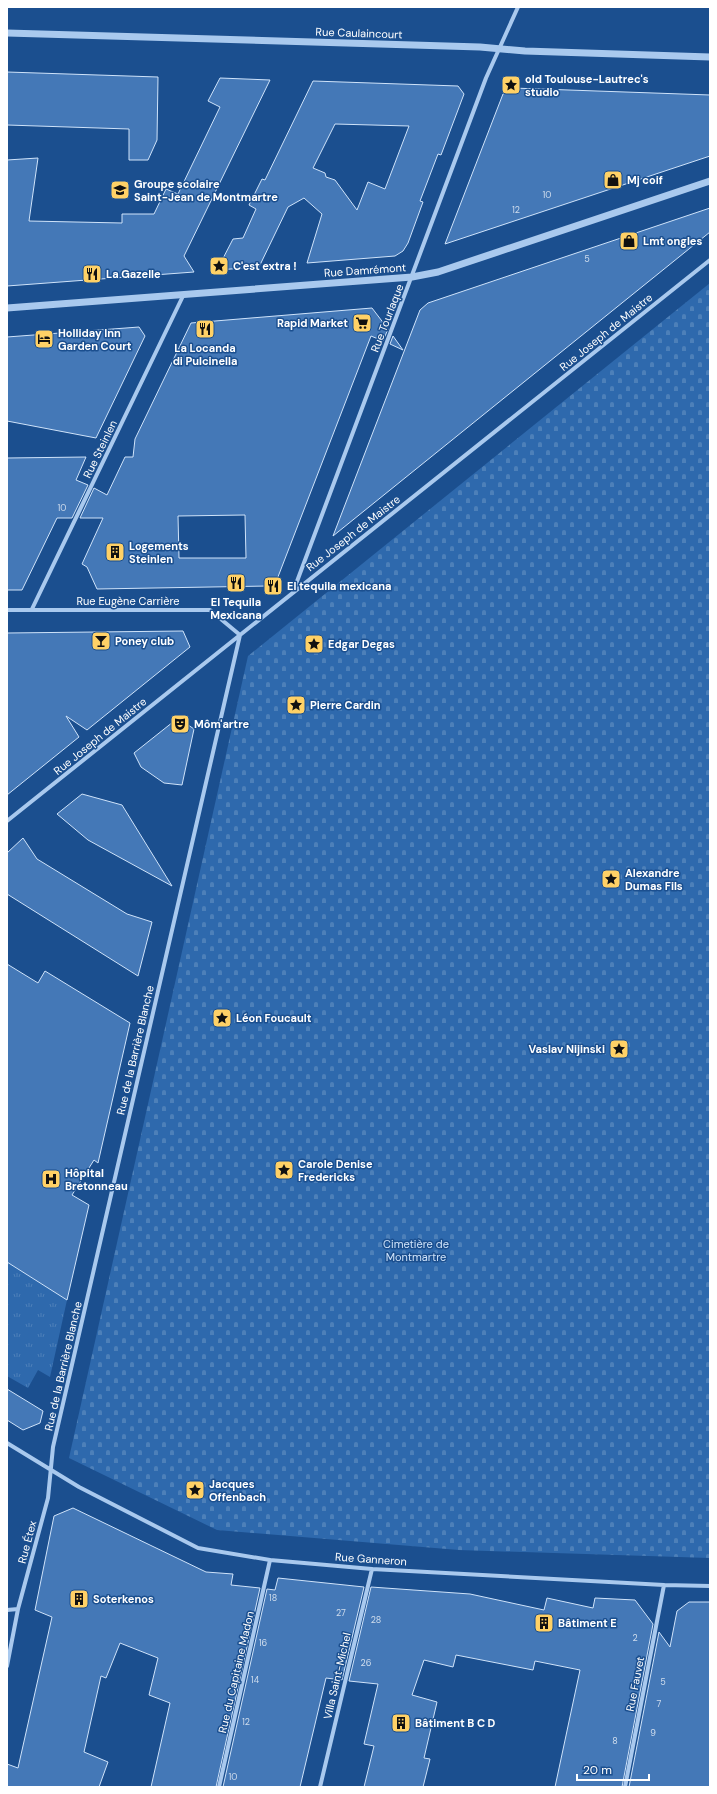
<svg xmlns="http://www.w3.org/2000/svg" width="717" height="1794" font-family="'DM Sans',sans-serif">
<defs>
<pattern id="cemetery-stones" width="16" height="16" patternUnits="userSpaceOnUse"><rect width="16" height="16" fill="#2e69ad"/><path d="M2 7V4a2 2 0 0 1 4 0v3zM10 15v-3a2 2 0 0 1 4 0v3z" fill="#4d80b9"/></pattern>
<pattern id="park-tufts" width="24" height="20" patternUnits="userSpaceOnUse"><rect width="24" height="20" fill="#2e69ad"/><path d="M3 7l-1-3M5 7V3M7 7l1-3M15 17l-1-3M17 17v-4M19 17l1-3" fill="none" stroke="#4d80b9"/></pattern>
</defs>
<rect width="100%" height="100%" fill="#1b4f8f"/>
<path fill="url(#cemetery-stones)" d="M710 283V1558L459 1550 217 1530 69 1458 248 656Z"/>
<path fill="url(#park-tufts)" d="M7 1262 67 1300 50 1377 38 1370 28 1388 7 1376Z"/>
<path fill="#4478b7" stroke="#cfe3fa" fill-rule="evenodd" d="M7 72 158 77 157 140 148 160H129V129L7 125Z
M220 78 270 80 184 256 194 272 7 286V160L38 158 29 221 122 223V214H154L166 189 178 194 220 107 208 101Z
M313 81 458 86 464 94 441 155 438 154 420 201 423 202 408 243 403 251 395 256 307 263 322 214 304 198 288 207 259 267 217 270 233 239 243 238 256 209 249 205 262 179 265 180ZM335 124 409 126 385 189 368 182 357 210 335 180 326 177 325 173 313 168Z
M512 88 710 95V156L445 244 503 94Z
M710 208V232L333 536 420 310 428 303Z
M372 308 388 329 383 341 371 336 276 582 268 586 97 589 87 567 82 564 103 518H80L94 488 107 495 125 457H133L135 439 191 323ZM245 515 246 558H179L178 516Z
M139 327 145 336 96 438 7 421V337Z
M393 336 403 350 390 344Z
M86 457 76 480 88 485 72 518H57L22 590H7V458Z
M183 631 190 647 87 730 66 716 79 737 7 795V633Z
M178 718 194 729 182 785 164 783 141 767 134 753Z
M82 794 122 805 172 886 88 840 57 814Z
M23 838 37 859 127 914 152 922 138 976 7 894V853Z
M7 964 38 983 45 971 130 1023 98 1163 94 1160 72 1195 89 1205 67 1300 7 1262Z
M7 1389 43 1411 40 1423 23 1430 7 1420Z
M73 1508 206 1572 233 1574 231 1585 260 1588 216 1787H151L170 1703 149 1695 158 1658 120 1643 106 1678 101 1676 84 1752 108 1762 99 1787H7V1764L18 1768 52 1617 35 1610 54 1516Z
M278 1578 364 1587 342 1680 326 1678 300 1787H223L267 1589 275 1590Z
M371 1587 470 1594 544 1610 547 1598 593 1608 595 1598 635 1600 653 1624 622 1787H555L580 1670 535 1661 533 1670 456 1655 453 1667 424 1660 412 1695 437 1702 424 1758 430 1759 423 1787H364L374 1746 364 1744 378 1684 349 1681Z
M689 1602H710V1787H629L659 1632 670 1647 677 1611Z"/>
<g fill="none" stroke-linecap="round" stroke-linejoin="round">
<path stroke="#a9c9ee" stroke-width="4" d="M293 592 486 78 518 7
M32 609 183 296
M7 610H210L240 635 53 1447 48 1498 18 1609 7 1666
M7 821 710 260
M7 1443 79 1487 198 1548 270 1560 372 1569 664 1585 710 1586
M7 1610 18 1609
M219 1787 270 1560
M320 1787 372 1569
M625 1787 664 1585"/>
<path stroke="#a9c9ee" stroke-width="7" d="M7 33 480 47 525 51 710 57
M7 308 412 277 438 272 710 181"/>
</g>
<defs>
<symbol id="sight-square" viewBox="-11 -11 22 22"><rect x="-9" y="-9" width="18" height="18" rx="4" fill="#ffd166" stroke="#1b4f8f"/><path d="M0-6L1.8-2.2L6-1.7L2.9 1.2L3.7 5.4L0 3.3L-3.7 5.4L-2.9 1.2L-6-1.7L-1.8-2.2Z" fill="#111"/></symbol>
<symbol id="shop-square" viewBox="-11 -11 22 22"><rect x="-9" y="-9" width="18" height="18" rx="4" fill="#ffd166" stroke="#1b4f8f"/><path d="M-5-2.5h2.3a2.7 3.5 0 0 1 5.4 0H5L5.5 6h-11ZM-1.5-2.5h3a1.5 2.3 0 0 0-3 0Z" fill="#111"/></symbol>
<symbol id="school-square" viewBox="-11 -11 22 22"><rect x="-9" y="-9" width="18" height="18" rx="4" fill="#ffd166" stroke="#1b4f8f"/><path d="M0-5L7-2L0 1L-7-2ZM-4 1L0 2.5L4 1V4Q0 6-4 4Z" fill="#111"/></symbol>
<symbol id="restaurant-square" viewBox="-11 -11 22 22"><rect x="-9" y="-9" width="18" height="18" rx="4" fill="#ffd166" stroke="#1b4f8f"/><path d="M-5-6h1v4h1v-4h1v4h1v-4h1v5L-1.5 .5V6h-2V.5L-5-1ZM5-6V6H3V1.5H1.5Q1.5-4 5-6Z" fill="#111"/></symbol>
<symbol id="supermarket-square" viewBox="-11 -11 22 22"><rect x="-9" y="-9" width="18" height="18" rx="4" fill="#ffd166" stroke="#1b4f8f"/><path d="M-6-5.5h2.5l.6 2H6L4.5 2H-2.5L-4.4-4H-6ZM-1.5 3.2a1.3 1.3 0 1 0 .1 0ZM3 3.2a1.3 1.3 0 1 0 .1 0Z" fill="#111"/></symbol>
<symbol id="hotel-square" viewBox="-11 -11 22 22"><rect x="-9" y="-9" width="18" height="18" rx="4" fill="#ffd166" stroke="#1b4f8f"/><path d="M-6-4.5h1.5V1H6V5H4.5V3h-9V5H-6ZM-4 0a1.8 1.8 0 1 1 3.6 0ZM.5 0V-2.5h3Q6-2.5 6 0Z" fill="#111"/></symbol>
<symbol id="building-square" viewBox="-11 -11 22 22"><rect x="-9" y="-9" width="18" height="18" rx="4" fill="#ffd166" stroke="#1b4f8f"/><path d="M-4-6H4V6H1V3H-1V6H-4ZM-2.5-4.3h1.7v1.8h-1.7ZM.8-4.3h1.7v1.8H.8ZM-2.5-1h1.7V.8h-1.7ZM.8-1h1.7V.8H.8Z" fill="#111"/></symbol>
<symbol id="bar-square" viewBox="-11 -11 22 22"><rect x="-9" y="-9" width="18" height="18" rx="4" fill="#ffd166" stroke="#1b4f8f"/><path d="M-6-5H6L.8 .8V4.5H3.5V6h-7V4.5H-.8V.8Z" fill="#111"/></symbol>
<symbol id="theatre-square" viewBox="-11 -11 22 22"><rect x="-9" y="-9" width="18" height="18" rx="4" fill="#ffd166" stroke="#1b4f8f"/><path d="M-5-5.5Q0-4 5-5.5V0Q5 5 0 6Q-5 5-5 0ZM-3.3-2.5H-1v1.5H-3.3ZM1-2.5H3.3v1.5H1ZM-2.8 1Q0 5.5 2.8 1Z" fill="#111"/></symbol>
<symbol id="hospital-square" viewBox="-11 -11 22 22"><rect x="-9" y="-9" width="18" height="18" rx="4" fill="#ffd166" stroke="#1b4f8f"/><path d="M-5-5h3v3.5h4V-5h3V5h-3V1.5h-4V5h-3Z" fill="#111"/></symbol>
</defs>
<g fill-rule="evenodd">
<use href="#sight-square" x="500" y="74" width="22" height="22"/>
<use href="#shop-square" x="602" y="169" width="22" height="22"/>
<use href="#school-square" x="109" y="179" width="22" height="22"/>
<use href="#shop-square" x="618" y="230" width="22" height="22"/>
<use href="#sight-square" x="208" y="255" width="22" height="22"/>
<use href="#restaurant-square" x="81" y="263" width="22" height="22"/>
<use href="#supermarket-square" x="351" y="312" width="22" height="22"/>
<use href="#restaurant-square" x="194" y="318" width="22" height="22"/>
<use href="#hotel-square" x="33" y="328" width="22" height="22"/>
<use href="#building-square" x="104" y="541" width="22" height="22"/>
<use href="#restaurant-square" x="225" y="572" width="22" height="22"/>
<use href="#restaurant-square" x="262" y="575" width="22" height="22"/>
<use href="#bar-square" x="90" y="630" width="22" height="22"/>
<use href="#sight-square" x="303" y="633" width="22" height="22"/>
<use href="#sight-square" x="285" y="694" width="22" height="22"/>
<use href="#theatre-square" x="169" y="713" width="22" height="22"/>
<use href="#sight-square" x="600" y="868" width="22" height="22"/>
<use href="#sight-square" x="211" y="1007" width="22" height="22"/>
<use href="#sight-square" x="608" y="1038" width="22" height="22"/>
<use href="#sight-square" x="273" y="1159" width="22" height="22"/>
<use href="#hospital-square" x="40" y="1168" width="22" height="22"/>
<use href="#sight-square" x="184" y="1479" width="22" height="22"/>
<use href="#building-square" x="68" y="1588" width="22" height="22"/>
<use href="#building-square" x="533" y="1612" width="22" height="22"/>
<use href="#building-square" x="390" y="1712" width="22" height="22"/>
</g>
<g text-anchor="middle" stroke-width="3" stroke-linejoin="round" paint-order="stroke">
<g font-size="9" fill="#d0dded">
<text x="547" y="198">10</text>
<text x="516" y="213">12</text>
<text x="587" y="262">5</text>
<text x="62" y="511">10</text>
<text x="273" y="1601">18</text>
<text x="341" y="1616">27</text>
<text x="376" y="1623">28</text>
<text x="635" y="1641">2</text>
<text x="263" y="1646">16</text>
<text x="366" y="1666">26</text>
<text x="255" y="1683">14</text>
<text x="663" y="1685">5</text>
<text x="659" y="1707">7</text>
<text x="246" y="1725">12</text>
<text x="653" y="1736">9</text>
<text x="615" y="1744">8</text>
<text x="233" y="1780">10</text>
</g>
<g font-size="11" fill="#fff" stroke="#1b4f8f">
<text transform="translate(359 33) rotate(2)" y="4">Rue Caulaincourt</text>
<text transform="translate(365 270) rotate(-4)" y="4">Rue Damrémont</text>
<text transform="translate(387 318) rotate(-69)" y="4">Rue Tourlaque</text>
<text transform="translate(606 332) rotate(-39)" y="4">Rue Joseph de Maistre</text>
<text transform="translate(100 449) rotate(-64)" y="4">Rue Steinlen</text>
<text transform="translate(353 533) rotate(-38)" y="4">Rue Joseph de Maistre</text>
<text x="128" y="605">Rue Eugène Carrière</text>
<text transform="translate(100 736) rotate(-39)" y="4">Rue Joseph de Maistre</text>
<text transform="translate(135 1050) rotate(-77)" y="4">Rue de la Barrière Blanche</text>
<text transform="translate(63 1366) rotate(-77)" y="4">Rue de la Barrière Blanche</text>
<text transform="translate(27 1542) rotate(-75)" y="4">Rue Étex</text>
<text transform="translate(371 1559) rotate(4)" y="4">Rue Ganneron</text>
<text transform="translate(236 1672) rotate(-77)" y="4">Rue du Capitaine Madon</text>
<text transform="translate(337 1676) rotate(-77)" y="4">Villa Saint-Michel</text>
<text transform="translate(635 1684) rotate(-79)" y="4">Rue Fauvet</text>
</g>
<g font-size="11" font-weight="bold" fill="#fff" stroke="#1b4f8f" text-anchor="start">
<text x="525" y="83">old Toulouse-Lautrec's<tspan x="525" dy="13">studio</tspan></text>
<text x="627" y="184">Mj coif</text>
<text x="134" y="188">Groupe scolaire<tspan x="134" dy="13">Saint-Jean de Montmartre</tspan></text>
<text x="643" y="245">Lmt ongles</text>
<text x="233" y="270">C'est extra !</text>
<text x="106" y="278">La Gazelle</text>
<text x="348" y="327" text-anchor="end">Rapid Market</text>
<text x="58" y="337">Holliday Inn<tspan x="58" dy="13">Garden Court</tspan></text>
<text x="205" y="352" text-anchor="middle">La Locanda<tspan x="205" dy="13">di Pulcinella</tspan></text>
<text x="129" y="550">Logements<tspan x="129" dy="13">Steinlen</tspan></text>
<text x="287" y="590">El tequila mexicana</text>
<text x="236" y="606" text-anchor="middle">El Tequila<tspan x="236" dy="13">Mexicana</tspan></text>
<text x="115" y="645">Poney club</text>
<text x="328" y="648">Edgar Degas</text>
<text x="310" y="709">Pierre Cardin</text>
<text x="194" y="728">Môm'artre</text>
<text x="625" y="877">Alexandre<tspan x="625" dy="13">Dumas Fils</tspan></text>
<text x="236" y="1022">Léon Foucault</text>
<text x="605" y="1053" text-anchor="end">Vaslav Nijinski</text>
<text x="298" y="1168">Carole Denise<tspan x="298" dy="13">Fredericks</tspan></text>
<text x="65" y="1177">Hôpital<tspan x="65" dy="13">Bretonneau</tspan></text>
<text x="209" y="1488">Jacques<tspan x="209" dy="13">Offenbach</tspan></text>
<text x="93" y="1603">Soterkenos</text>
<text x="558" y="1627">Bâtiment E</text>
<text x="415" y="1727">Bâtiment B C D</text>
</g>
<g font-size="11" fill="#cfe3fa" stroke="#1b4f8f">
<text x="416" y="1248">Cimetière de<tspan x="416" dy="13">Montmartre</tspan></text>
</g>
</g>
<rect width="717" height="1794" fill="none" stroke="#ffffff" stroke-width="16"/>
<path d="M577 1774v6h72v-6" fill="none" stroke="#ffffff" stroke-width="2"/>
<text x="583" y="1774" font-size="12" fill="#ffffff" stroke="#1b4f8f" stroke-width="3" paint-order="stroke">20 m</text>
</svg>
